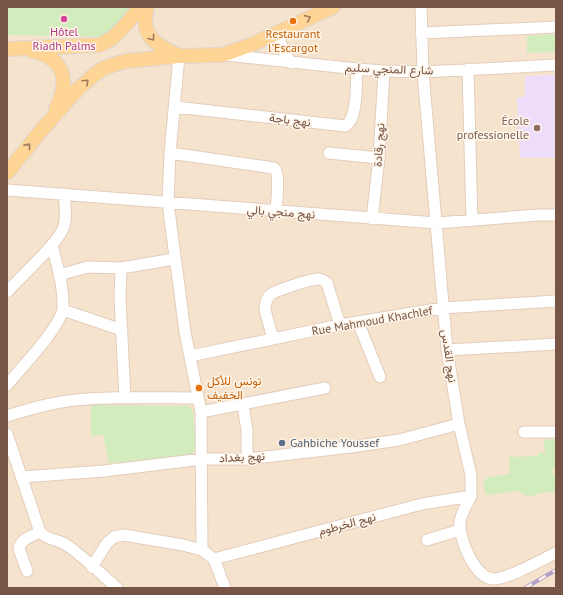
<svg xmlns="http://www.w3.org/2000/svg" width="563" height="595" font-family="'PT Sans',Vazirmatn,sans-serif">
<rect width="100%" height="100%" fill="#fef1e0"/>
<path fill="#f6e3ce" d="M7 7H556V588H7Z"/>
<path fill="#eeddfa" d="M556 75V158H520L517 98 525 96V76Z"/>
<path fill="#d2ecbe" d="M7 7H131L104 37 7 35Z
M556 34V52L527 53V36Z
M91 405 188 406 193 411 196 449 191 455 109 463 103 435 91 436Z
M556 438V469L550 470 556 477V493C553 493 549 491 546 492 535 493 530 501 519 491L487 495C483 490 483 487 484 481L489 477 510 474 509 457 538 456V453H545L544 440Z"/>
<g fill="none" stroke-linecap="round" stroke-linejoin="round">
<defs>
<path id="minor" d="M276 33 285 53 291 63
M421 33 556 27
M225 55 357 69 384 71 423 72 556 65
M179 56 170 153 168 203 185 332 201 412 202 550 214 559 225 588
M468 69 472 221
M175 107 345 126C358 120 356 84 357 69
M170 153 274 168C281 174 276 202 276 212
M329 153 379 158
M7 190 437 223 538 215H556
M372 219 379 158 384 71
M121 268 120 299 125 398
M59 275 88 267 121 268 174 259
M7 292C20 277 60 242 64 226 67 216 65 205 64 194
M63 310 122 330
M358 322 380 377
M273 339 265 310C265 305 266 299 270 295 274 291 311 279 318 279 322 279 324 281 327 283L340 325
M447 350 556 344
M190 356 340 325 443 308 556 301
M7 385C20 369 61 327 63 308 64 287 57 265 52 245
M243 404 247 431V459
M201 412 325 388
M7 416C26 410 47 404 67 401 109 396 155 398 198 398
M524 432H556
M7 434 40 532C47 540 56 539 65 544 82 555 101 574 117 588
M22 477 104 471 202 459H247L351 447 399 440 459 424
M471 496C467 504 462 512 460 521 458 538 475 578 493 579 506 580 543 559 556 553
M427 540 460 530
M214 559 422 504 471 496V475L459 424 447 350 423 72 421 7
M92 567 107 543 114 537 124 535 183 545 202 550
M27 571 19 549C20 539 32 536 40 532"/>
<path id="major" d="M147 7C140 35 154 45 178 55
M7 49 99 45C117 39 128 21 140 7
M32 51C65 58 70 81 56 109
M7 173 40 132 77 90 94 75 104 68 115 64 127 61 179 56 222 55 253 44 333 7"/>
</defs>
<use href="#minor" stroke="#e3cdbb" stroke-width="13"/>
<use href="#major" stroke="#ded6d3" stroke-width="16"/>
<use href="#minor" stroke="#fff" stroke-width="11"/>
<use href="#major" stroke="#ffd596" stroke-width="14"/>
<defs>
<path id="rail" d="M525 588 556 570"/>
</defs>
<use href="#rail" stroke="#b39fc7" stroke-width="4"/>
<use href="#rail" stroke="#fff5e8" stroke-width="2.5" stroke-dasharray="8" stroke-linecap="butt"/>
</g>
<defs><path id="oneway-chevron" d="M-2-3.5L2.5 0L-2 3.5" fill="none" stroke-width="1.6" stroke-linecap="round" stroke-linejoin="round"/></defs>
<g stroke="#9f7b5e">
<use href="#oneway-chevron" transform="translate(308 18) rotate(-25)"/>
<use href="#oneway-chevron" transform="translate(152 38) rotate(53)"/>
<use href="#oneway-chevron" transform="translate(86 82) rotate(-43)"/>
<use href="#oneway-chevron" transform="translate(28 146) rotate(-51)"/>
</g>
<circle fill="#d1479c" stroke="#fff5e8" stroke-width="1.5" cx="64" cy="19" r="4"/>
<g fill="#e8710a" stroke="#fff5e8" stroke-width="1.5">
<circle cx="293" cy="21" r="4"/>
<circle cx="199" cy="388" r="4"/>
</g>
<circle fill="#8d6e63" stroke="#fff5e8" stroke-width="1.5" cx="537" cy="128" r="4"/>
<circle fill="#5c6f8a" stroke="#fff5e8" stroke-width="1.5" cx="282" cy="443" r="4"/>
<g text-anchor="middle" stroke-width="3" stroke-linejoin="round" paint-order="stroke">
<g font-size="12" fill="#b23c85" stroke="#fff5e8">
<text x="64" y="36">Hôtel<tspan x="64" dy="14">Riadh Palms</tspan></text>
</g>
<g font-size="12" fill="#c56008" stroke="#fff5e8">
<text x="293" y="38">Restaurant<tspan x="293" dy="14">l'Escargot</tspan></text>
<text x="207" y="385" text-anchor="start">تونس للأكل<tspan x="207" dy="14">الخفيف</tspan></text>
</g>
<g font-size="12" fill="#765546" stroke="#fff5e8">
<text transform="translate(389 69) rotate(2)" y="4">شارع المنجي سليم</text>
<text transform="translate(290 120) rotate(7)" y="4">نهج باجة</text>
<text transform="translate(379 145) rotate(-86)" y="4">نهج رقادة</text>
<text transform="translate(281 212) rotate(4)" y="4">نهج منجي بالي</text>
<text transform="translate(372 321) rotate(-10)" y="4">Rue Mahmoud Khachlef</text>
<text transform="translate(449 356) rotate(82)" y="4">نهج القدس</text>
<text transform="translate(242 457) rotate(-3)" y="4">نهج بغداد</text>
<text transform="translate(347 524) rotate(-15)" y="4">نهج الخرطوم</text>
</g>
<g font-size="12" fill="#785e54" stroke="#fff5e8" text-anchor="end">
<text x="529" y="125">École<tspan x="529" dy="14">professionelle</tspan></text>
</g>
<g font-size="12" fill="#4e5e75" stroke="#fff5e8" text-anchor="start">
<text x="290" y="447">Gahbiche Youssef</text>
</g>
</g>
<rect width="563" height="595" fill="none" stroke="#765546" stroke-width="16"/>
</svg>
